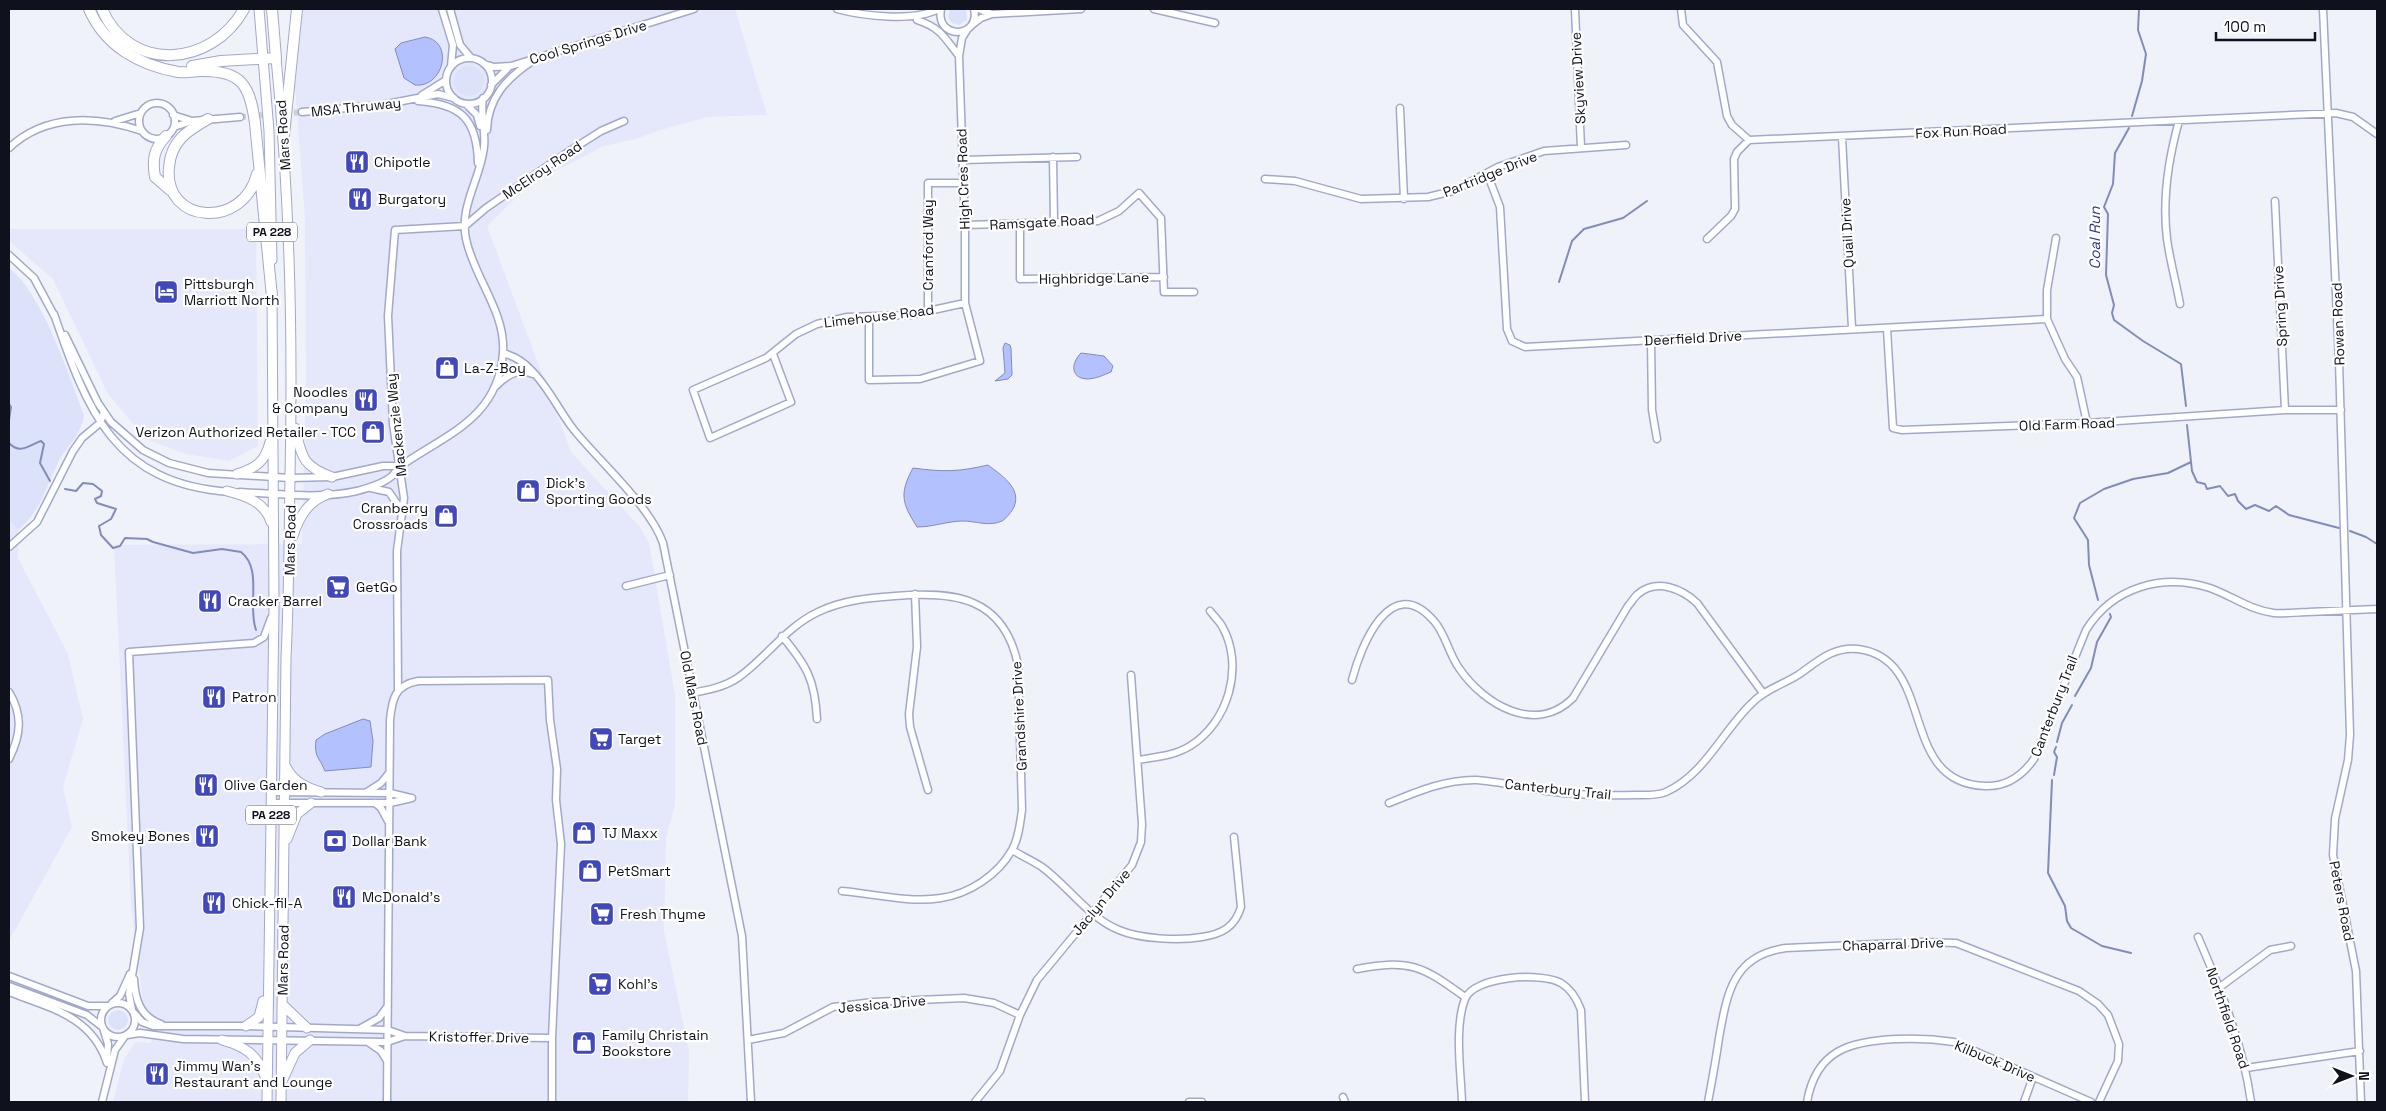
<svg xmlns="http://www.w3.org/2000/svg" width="2386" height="1111" font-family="'Space Grotesk',sans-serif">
<rect width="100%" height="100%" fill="#f0f2f9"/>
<path fill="#e4e8fa" d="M302 9H735L767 115 707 117 657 131 636 139 604 146 530 184 487 226 571 452 640 527 649 543 675 695V804L666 838 664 931 689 1052 688 1102H113L124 1059 136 1042 151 1043 154 1019 144 1009 131 906 114 545 302 544 306 380 305 218 295 86Z
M9 229H256L258 446 229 461 186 454 146 439 108 394 53 279 9 241Z
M9 519 18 530V558L68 654 83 719 63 787 72 827 9 941Z"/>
<path fill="#dce2f9" d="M950 9H966L967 20 959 25 952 23 948 18Z
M454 81a15 15 0 1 1 30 0a15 15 0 1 1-30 0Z
M9 268C42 293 69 375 84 415 82 433 69 444 60 459 47 483 41 512 18 530L9 519Z
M108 1020a10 10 0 1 1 20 0a10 10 0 1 1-20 0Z"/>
<path fill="#b3c1fe" stroke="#828cba" d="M425 37C455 42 443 88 415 85L404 78 395 49 401 43Z
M1005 343 1010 345 1011 348 1012 375 1008 379 995 381 1005 373 1003 348Z
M1081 353 1104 356 1113 366 1111 372C1104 375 1095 379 1087 379 1070 378 1071 363 1081 353Z
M988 465C1001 475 1022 488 1014 507 1012 511 1006 519 1002 521 989 527 976 521 963 521 948 521 933 527 917 527 902 503 899 494 913 468 943 472 958 472 988 465Z
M363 719 370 721 373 741 371 767 325 771C319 756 314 758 316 740L325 734Z"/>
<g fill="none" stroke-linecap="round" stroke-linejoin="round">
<path stroke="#828cba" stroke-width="2" d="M2132 116 2142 81 2146 54 2138 30 2139 9
M2129 128 2115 153 2113 184 2104 207 2108 214 2106 275 2114 305 2112 313 2114 320 2143 341 2181 364 2186 406
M1559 282 1572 241 1584 229 1623 218 1647 201
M9 404 11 407 9 420
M2187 425 2192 471 2197 482 2205 484 2207 489 2220 486 2228 496 2235 494 2238 501 2246 509 2255 505 2269 511 2276 506 2289 515 2339 528
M9 443C20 455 29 445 41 441L44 444 40 463 50 481
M65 489 76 491 83 483 93 484 102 491 101 496 95 499 97 503 116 509 111 519 99 526 101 535 113 548 120 546 125 538 147 539 153 542 193 553 222 549 241 552C263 569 247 606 256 630
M2350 531 2366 537 2377 544
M2098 600 2089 565 2088 540 2074 518 2080 503 2104 489 2133 479 2168 473 2191 462
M2075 696 2091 668 2097 642 2111 617 2110 614
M2057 742 2062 723 2072 705
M2054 775 2057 757 2054 752 2056 747
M2052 780 2048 873 2065 906 2067 921 2071 928 2102 946 2131 953"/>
<path stroke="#ced0d8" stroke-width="6" stroke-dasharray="6 3" stroke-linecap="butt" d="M240 117 302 112"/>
<defs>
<path id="minor" d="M442 9 453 45 451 66
M450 9 460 45 471 58
M837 9C863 16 914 22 938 9
M941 9C935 40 981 39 974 9
M978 9 992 14
M1154 9 1215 23
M1575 9 1581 148
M1681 9 1683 25 1717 62 1727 116 1732 125 1749 140 2336 113 2353 117 2377 134
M2323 9 2339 361 2350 735 2348 760 2335 819 2333 855 2356 971 2361 1102
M917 20C941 28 944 37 959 56
M972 25 981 18 992 14 1081 9
M446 81a23 23 0 1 1 46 0a23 23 0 1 1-46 0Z
M484 64 494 67 511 66 694 9
M491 85 510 66
M422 95 446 80
M418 101C461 104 477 119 478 163
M139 121a18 18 0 1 1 36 0a18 18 0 1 1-36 0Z
M466 104 477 115 480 126
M1400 108 1404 199
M302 112 382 105 438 94 454 98
M173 115 192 121
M115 121 141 113
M2179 121C2168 160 2162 198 2167 239 2170 261 2176 282 2180 304
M174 127 192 121 240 117
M487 130C488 98 506 79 531 62
M1842 137 1852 328
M9 148C46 113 97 116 142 131
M1053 157 1054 223
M963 160 1077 157
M1487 173 1500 207 1507 329 1512 341 1525 347 2047 319
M1265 179 1295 181 1361 199 1428 197 1453 191 1498 167 1544 151 1626 145
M2275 201 2285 410
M1020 224V279L1164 277
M965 225 1098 221 1119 211 1139 193 1161 218 1164 292H1194
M2056 238 2047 290V319L2065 359 2077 377 2087 423
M1707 239 1731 216 1735 209 1734 159 1737 152 1749 140
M9 255 34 278 55 317
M928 312V183H964
M54 314C87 410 114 484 230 492
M869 317V380L920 379 980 361 965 303V225L959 56 962 38 967 30
M1887 329 1893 428 1902 430 2087 423 2285 410H2341
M65 335 98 403 111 422 143 450 169 463 208 473 290 478 332 477 383 466H400
M1651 340 1652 410 1657 439
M503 353C514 356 524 362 532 371 549 388 559 411 574 430 600 462 650 506 663 543L742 936 751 1102
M773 354 791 402 710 438 693 390 766 358 796 334 817 324 847 317 910 315 965 303
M496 386C507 375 518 368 533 374
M371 488 389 492 402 511
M240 492C276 494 323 499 357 491 368 488 383 484 392 476 395 473 398 468 402 465 447 434 498 418 503 353 506 312 474 278 466 239 459 206 481 178 484 147 486 131 480 115 483 98
M9 547 37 522 73 451 82 438 100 423 104 412
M626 586 670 575
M915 594 917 647 909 714 910 727 928 790
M782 636C807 666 815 680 817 719
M1352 680C1361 645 1391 571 1434 621 1445 633 1449 654 1459 668 1484 705 1536 735 1573 698L1628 606C1631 603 1634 597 1638 594 1657 578 1682 589 1697 603L1763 693
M398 689 397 551 404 498 393 424 388 316 395 230 465 226 486 208 571 150 601 131 624 121
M9 692C23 715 21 735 9 759
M692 693C708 690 725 687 739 677 767 657 786 627 818 612 843 600 868 598 895 596 955 591 1004 597 1018 665L1022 810C1020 823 1019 838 1012 850 998 875 969 894 941 898 910 903 874 894 842 891
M1138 760C1155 757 1174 756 1190 746 1228 723 1245 666 1222 626 1219 621 1214 616 1210 611
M271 792 390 793 411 798
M367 792 381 783 389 773
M271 803H390L412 798
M375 803 381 808 388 821
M1389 803C1416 792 1446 779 1477 780 1501 782 1524 787 1547 791 1576 795 1606 796 1635 795 1644 795 1657 796 1666 792 1705 774 1722 732 1751 704 1764 690 1782 685 1798 675 1817 662 1833 646 1858 649 1938 659 1896 783 1985 786 2006 787 2022 776 2034 759L2086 630C2113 587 2162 573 2210 588 2232 596 2250 610 2274 613 2285 614 2297 612 2308 612 2331 611 2354 610 2377 609
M1012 850C1022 856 1033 861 1042 867 1068 886 1089 918 1119 930 1140 939 1179 941 1202 937 1222 934 1235 927 1241 907L1234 837
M2198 937C2221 990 2243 1044 2251 1102
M1357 969C1411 959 1422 966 1465 997
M9 976 88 1006H108
M134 979C135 999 140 1017 161 1024
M9 986 87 1015 101 1026
M2220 987 2270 950 2291 946
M9 992C50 1008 92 1016 107 1063
M101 1020a17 17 0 1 1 34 0a17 17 0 1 1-34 0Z
M112 1003 120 996 130 974
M132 1010 129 994 140 928 129 652 254 643 264 637 271 618
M134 1013 142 1022 153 1026H246L388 1030 405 1036 552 1038
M361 1028 379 1018 387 1007
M104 1031 108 1044 107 1060
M127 1035 140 1033 183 1039 387 1042 405 1036
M748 1040 784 1033 833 1007 873 1002 964 998 994 1003 1020 1015
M368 1042 381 1051 387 1061
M2246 1068 2360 1051
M1343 1097 1345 1102
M102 1102 115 1050 125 1036
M387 1102 390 720C392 699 395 685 418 681L548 680 550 720 557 769 556 800 561 844 552 1038V1102
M975 1102 1000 1071 1020 1015 1037 980 1132 865 1141 842 1142 824 1131 675
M1189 1102H1202
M1462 1102C1461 1073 1454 1027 1465 999 1474 976 1541 972 1561 983 1571 989 1577 999 1581 1010L1585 1102
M1708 1102C1712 1081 1716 1059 1719 1038 1727 993 1733 955 1786 948L1921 942 1956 943 2079 991 2098 1004 2108 1015 2119 1044 2118 1061 2099 1102
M1807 1102C1816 1050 1850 1041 1897 1039 1917 1038 1935 1039 1954 1042L2091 1102
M2024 1102 2033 1077"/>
<path id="major" d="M259 9 269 131 272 260
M276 58C290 197 293 337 290 477 289 538 289 598 286 658L281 1102
M295 428C302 457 302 466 332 477
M237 474C256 468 265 462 270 442
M227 491C246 496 265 502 271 522
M293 536C299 517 308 501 328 494
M286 767C294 782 305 787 321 792
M287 839 297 814 311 803
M282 1004 307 1028
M246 1026 259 1017 263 1001
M222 1040C244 1046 257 1054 265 1076
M283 1079 295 1053 310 1040
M267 1102 274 607 272 291"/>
<path id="highway" d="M89 9C105 46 139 65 178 72 185 73 193 71 201 71 242 70 250 86 255 123L272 297
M102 9C130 74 212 67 244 9
M192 66 221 61 276 58 272 9
M208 119C187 131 171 141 169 167 163 225 244 229 257 174
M284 135 297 9
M166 136C154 149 152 159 155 177L170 190"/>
</defs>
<use href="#minor" stroke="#a1a9cb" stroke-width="9"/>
<use href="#major" stroke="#a1a9cb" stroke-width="11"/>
<use href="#highway" stroke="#a1a9cb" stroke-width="12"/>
<use href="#minor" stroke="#fff" stroke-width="6"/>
<use href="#major" stroke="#fff" stroke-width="9"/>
<use href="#highway" stroke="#fff" stroke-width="10"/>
</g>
<defs>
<symbol id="restaurant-square" viewBox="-11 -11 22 22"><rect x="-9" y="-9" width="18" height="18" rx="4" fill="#4148bc" stroke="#fff"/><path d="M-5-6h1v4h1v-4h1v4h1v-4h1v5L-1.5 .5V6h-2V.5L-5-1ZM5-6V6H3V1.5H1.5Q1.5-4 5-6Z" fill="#fff"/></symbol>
<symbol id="hotel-square" viewBox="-11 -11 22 22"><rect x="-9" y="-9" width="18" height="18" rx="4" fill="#4148bc" stroke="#fff"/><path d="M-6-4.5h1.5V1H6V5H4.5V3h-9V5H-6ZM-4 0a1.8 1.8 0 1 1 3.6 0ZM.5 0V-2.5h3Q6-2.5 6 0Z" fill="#fff"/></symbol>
<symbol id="shop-square" viewBox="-11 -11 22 22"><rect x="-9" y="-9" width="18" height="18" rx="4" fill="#4148bc" stroke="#fff"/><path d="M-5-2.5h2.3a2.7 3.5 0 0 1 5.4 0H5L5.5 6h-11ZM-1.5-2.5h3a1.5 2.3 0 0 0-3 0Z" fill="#fff"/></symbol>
<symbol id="supermarket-square" viewBox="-11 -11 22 22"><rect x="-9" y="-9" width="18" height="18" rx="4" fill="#4148bc" stroke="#fff"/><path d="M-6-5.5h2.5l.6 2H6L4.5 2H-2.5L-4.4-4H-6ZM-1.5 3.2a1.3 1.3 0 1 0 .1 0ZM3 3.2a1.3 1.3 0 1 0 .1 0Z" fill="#fff"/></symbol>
<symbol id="bank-square" viewBox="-11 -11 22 22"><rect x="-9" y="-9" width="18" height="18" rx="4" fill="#4148bc" stroke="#fff"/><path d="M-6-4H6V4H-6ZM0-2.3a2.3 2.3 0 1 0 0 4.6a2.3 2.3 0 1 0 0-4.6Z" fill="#fff"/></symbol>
</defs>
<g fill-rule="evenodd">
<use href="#restaurant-square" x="343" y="148" width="28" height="28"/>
<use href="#restaurant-square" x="346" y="185" width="28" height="28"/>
<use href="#hotel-square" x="152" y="278" width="28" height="28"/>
<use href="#shop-square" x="433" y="354" width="28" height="28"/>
<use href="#restaurant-square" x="352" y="386" width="28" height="28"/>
<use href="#shop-square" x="359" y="418" width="28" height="28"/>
<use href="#shop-square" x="514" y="477" width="28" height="28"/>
<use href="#shop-square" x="432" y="502" width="28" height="28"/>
<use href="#supermarket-square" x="324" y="573" width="28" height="28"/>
<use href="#restaurant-square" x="196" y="587" width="28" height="28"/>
<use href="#restaurant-square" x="200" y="683" width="28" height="28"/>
<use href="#supermarket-square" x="587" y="725" width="28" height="28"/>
<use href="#restaurant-square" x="192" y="771" width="28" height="28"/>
<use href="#shop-square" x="570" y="819" width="28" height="28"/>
<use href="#restaurant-square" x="193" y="822" width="28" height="28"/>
<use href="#bank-square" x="321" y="827" width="28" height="28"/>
<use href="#shop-square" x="576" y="857" width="28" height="28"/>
<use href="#restaurant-square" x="330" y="883" width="28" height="28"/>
<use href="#restaurant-square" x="200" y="889" width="28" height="28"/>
<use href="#supermarket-square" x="588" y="900" width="28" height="28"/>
<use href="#supermarket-square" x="586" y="970" width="28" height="28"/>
<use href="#shop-square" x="570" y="1029" width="28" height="28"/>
<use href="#restaurant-square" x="143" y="1060" width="28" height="28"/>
</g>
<g text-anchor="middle" stroke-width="4.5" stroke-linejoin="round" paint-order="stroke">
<g fill="#fff" stroke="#575861" stroke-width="1">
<rect x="247" y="222.5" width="50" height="19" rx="4"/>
<rect x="246" y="805.5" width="50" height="19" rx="4"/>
</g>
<g font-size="12" font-weight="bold" fill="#0f111d">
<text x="272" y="236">PA 228</text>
<text x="271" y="819">PA 228</text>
</g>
<g font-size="14" fill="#0f111d" stroke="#fff">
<text transform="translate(588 42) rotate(-17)" y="5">Cool Springs Drive</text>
<text transform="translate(1578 78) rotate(-93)" y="5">Skyview Drive</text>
<text transform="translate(356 107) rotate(-6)" y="5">MSA Thruway</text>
<text transform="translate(1961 131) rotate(-3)" y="5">Fox Run Road</text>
<text transform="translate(283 135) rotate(-94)" y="5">Mars Road</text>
<text transform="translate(542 170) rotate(-34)" y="5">McElroy Road</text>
<text transform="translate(1490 174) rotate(-22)" y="5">Partridge Drive</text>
<text transform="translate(963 179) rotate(-92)" y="5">High Cres Road</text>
<text transform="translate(1042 222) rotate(-3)" y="5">Ramsgate Road</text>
<text transform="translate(1847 233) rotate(-93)" y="5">Quail Drive</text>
<text transform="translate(928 245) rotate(-90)" y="5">Cranford Way</text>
<text transform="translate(1094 278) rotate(-1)" y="5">Highbridge Lane</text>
<text transform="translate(2280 306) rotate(-93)" y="5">Spring Drive</text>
<text transform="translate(879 316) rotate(-7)" y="5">Limehouse Road</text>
<text transform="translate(2338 324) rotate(-92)" y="5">Rowan Road</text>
<text transform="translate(1693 338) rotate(-3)" y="5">Deerfield Drive</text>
<text transform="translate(2067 424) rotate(-2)" y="5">Old Farm Road</text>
<text transform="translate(396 425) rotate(-96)" y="5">Mackenzie Way</text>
<text transform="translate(290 540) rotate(-89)" y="5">Mars Road</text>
<text transform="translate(694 698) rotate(79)" y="5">Old Mars Road</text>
<text transform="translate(2054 706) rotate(-69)" y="5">Canterbury Trail</text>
<text transform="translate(1019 716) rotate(-93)" y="5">Grandshire Drive</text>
<text transform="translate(1558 789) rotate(6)" y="5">Canterbury Trail</text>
<text transform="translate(2342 901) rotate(79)" y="5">Peters Road</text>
<text transform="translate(1101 902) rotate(-50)" y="5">Jaclyn Drive</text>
<text transform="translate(1893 944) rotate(-2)" y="5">Chaparral Drive</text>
<text transform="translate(283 960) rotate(-89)" y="5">Mars Road</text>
<text transform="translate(882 1004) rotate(-5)" y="5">Jessica Drive</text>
<text transform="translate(2228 1018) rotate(71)" y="5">Northfield Road</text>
<text transform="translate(479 1037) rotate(1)" y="5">Kristoffer Drive</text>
<text transform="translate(1995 1061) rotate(23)" y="5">Kilbuck Drive</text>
</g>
<g font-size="14" fill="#0f111d" stroke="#fff" text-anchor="start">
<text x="374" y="167">Chipotle</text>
<text x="378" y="204">Burgatory</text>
<text x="184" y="289">Pittsburgh<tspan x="184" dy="16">Marriott North</tspan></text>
<text x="464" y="373">La-Z-Boy</text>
<text x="348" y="397" text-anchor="end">Noodles<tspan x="348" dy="16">&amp; Company</tspan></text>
<text x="356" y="437" text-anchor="end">Verizon Authorized Retailer - TCC</text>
<text x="546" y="488">Dick's<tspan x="546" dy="16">Sporting Goods</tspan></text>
<text x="428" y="513" text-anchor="end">Cranberry<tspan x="428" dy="16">Crossroads</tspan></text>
<text x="356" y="592">GetGo</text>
<text x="228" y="606">Cracker Barrel</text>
<text x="232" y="702">Patron</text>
<text x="618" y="744">Target</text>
<text x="224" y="790">Olive Garden</text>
<text x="602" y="838">TJ Maxx</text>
<text x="190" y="841" text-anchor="end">Smokey Bones</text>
<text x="352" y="846">Dollar Bank</text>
<text x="608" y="876">PetSmart</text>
<text x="362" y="902">McDonald's</text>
<text x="232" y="908">Chick-fil-A</text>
<text x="620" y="919">Fresh Thyme</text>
<text x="618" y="989">Kohl's</text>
<text x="602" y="1040">Family Christain<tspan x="602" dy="16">Bookstore</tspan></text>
<text x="174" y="1071">Jimmy Wan's<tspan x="174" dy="16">Restaurant and Lounge</tspan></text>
</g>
<g font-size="15" font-style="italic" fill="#31388c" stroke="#fff">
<text transform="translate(2095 238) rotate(-90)" y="5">Coal Run</text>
</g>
</g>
<rect width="2386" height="1111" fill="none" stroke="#0f111d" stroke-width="20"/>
<g transform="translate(2351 1076) rotate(90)" stroke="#ffffff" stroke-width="4" paint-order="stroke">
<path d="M0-4L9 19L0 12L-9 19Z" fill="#0f111d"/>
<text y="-8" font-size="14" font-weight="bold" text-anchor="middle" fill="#0f111d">N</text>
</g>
<path d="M2216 32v8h99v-8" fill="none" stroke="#0f111d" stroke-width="2.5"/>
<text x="2224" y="32" font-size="15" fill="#0f111d" stroke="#ffffff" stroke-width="4" paint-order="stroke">100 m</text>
</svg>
